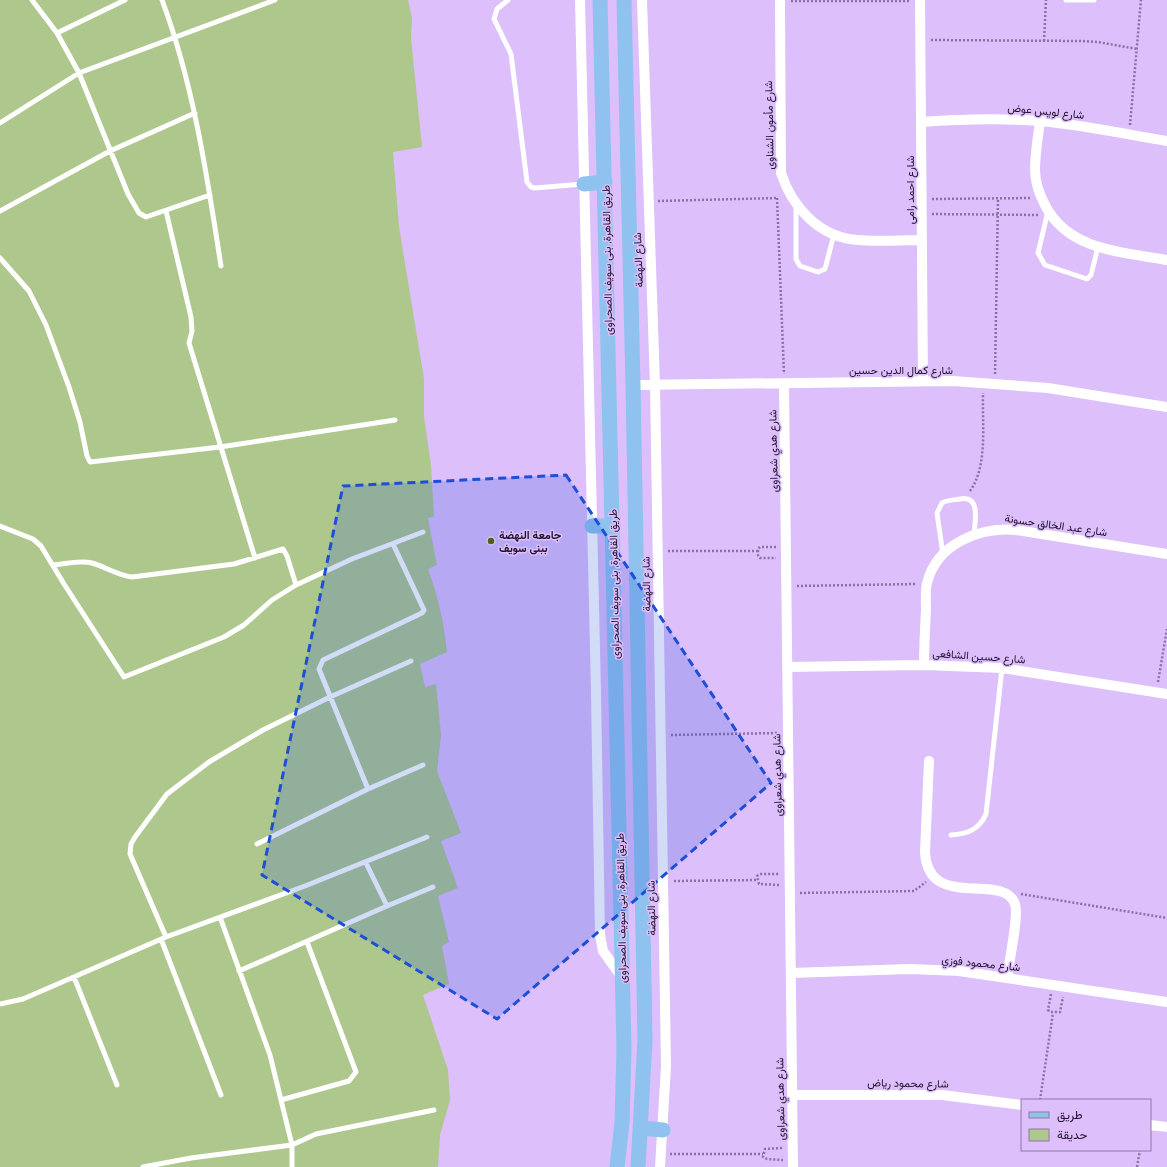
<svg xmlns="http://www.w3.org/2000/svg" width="1167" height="1167" font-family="'Nunito Sans',Vazirmatn,sans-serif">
<rect width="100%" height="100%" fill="#dcbffb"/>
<path fill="#aec78c" d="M0 0H408L412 18 411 38 422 147 393 152 399 227 424 379V417L431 465 434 516 428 518 437 565 428 569C438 596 444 623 447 652L420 664 425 687 436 684 441 735 437 771 461 833 441 841 458 888 438 896 449 942 442 946 449 984 423 995 448 1070 450 1100 440 1135 438 1167H0Z"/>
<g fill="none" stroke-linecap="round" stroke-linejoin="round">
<path stroke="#8972a0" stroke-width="2.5" stroke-dasharray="2 2" stroke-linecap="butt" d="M791 1H910
M931 40 1081 41 1098 42 1137 49
M1044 41 1046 0
M1130 125 1141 0
M777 198 784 374
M932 199 1031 198
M658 201 777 198
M932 214 1039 215
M995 374 998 198
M970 491C988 466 982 424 983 393
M776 547H760L758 549V555L760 558H776
M668 551H758
M797 586 916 584
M1158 682 1167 629
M671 735 778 733
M674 881 757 880
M779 885 759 884 757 876 760 874H779
M800 893 914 891 926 882
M1021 894 1167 918
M1051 994 1048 1010 1050 1012H1060L1063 997
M1040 1100 1053 1013
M782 1148 765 1149 763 1157 767 1159 783 1160
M670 1154H763
M1137 1167 1140 1150"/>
<path stroke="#fff" stroke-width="5" d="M32 0 57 33 79 73 128 194 139 213 146 217 210 195
M162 0C194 86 207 176 221 266
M508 0 497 9 494 19 511 54 527 182 531 187 535 188 583 184
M1066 0H1094
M57 33 125 0
M0 123 79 73 275 0
M796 206V259L800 266 818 272 825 269 834 234
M0 211 110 151 195 113
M166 211 191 317 192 331 189 343 255 558
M1048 211 1038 253 1045 265 1087 279 1091 275 1098 247
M0 258 29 291 46 325 69 387 80 422 87 456 90 462 220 447 395 420
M0 526 33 539 41 546 64 584 124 677 224 637 244 625 272 600 296 585 352 559 423 532
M393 544 424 610 422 613 323 660 319 669 368 789 423 765
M943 555 937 513 942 503C947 500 954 500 960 499 981 495 975 521 974 534
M53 565C66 564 79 560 92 563 106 567 117 575 132 577L234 564 283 549 287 556 296 585
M951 835C967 834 979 830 986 814L1002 668
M257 844 368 789
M366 863 387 906 433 887
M220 917 270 1055 292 1145V1167
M166 937 130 854 131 844 135 837 167 794 209 762 263 730 330 697 411 661
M161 939 221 1095
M239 971 387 906
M74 977 117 1085
M0 1004 23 999 166 937 305 886 427 837
M281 1100 349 1081 356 1072 307 942
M143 1167 191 1158 292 1145 316 1134 434 1110"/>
<path stroke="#fff" stroke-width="10" d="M580 0 596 692 600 935 603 951 621 976
M642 0 655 385 666 1066 660 1167
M780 0 781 173C792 207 819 237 857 240 878 242 901 240 922 240
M920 0 923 381
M1040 121C1038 137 1035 154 1035 170 1035 182 1040 196 1046 207 1070 251 1123 252 1167 260
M921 122C961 119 1001 118 1040 121 1083 125 1125 134 1167 141
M784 383 793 1167
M633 385 953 381 1048 388 1167 407
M924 665C924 647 925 629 926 610 926 601 925 591 927 583 937 543 980 527 1016 530L1167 554
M787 667 924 665 1002 668 1167 694
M929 761 925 852C928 912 1003 871 1015 904 1019 916 1009 962 1007 977
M791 973 910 969 959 971 1167 1002
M792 1095H942L1022 1105
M1150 1125 1167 1127"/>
<path stroke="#8fc2ee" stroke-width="15" d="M600 0 624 1049 622 1123 617 1167
M624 0 633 385 645 1040 638 1167
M584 184 605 182
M592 526H613
M641 1128 663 1130"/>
</g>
<path fill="#1d4ed8" fill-opacity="0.2" stroke="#1d4ed8" stroke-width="3" stroke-dasharray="8 5" stroke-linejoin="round" d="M566 475 771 783 497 1019 262 875 343 486Z"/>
<circle fill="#486313" stroke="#dcbffb" stroke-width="1.5" cx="491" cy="541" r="4"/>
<g text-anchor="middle" stroke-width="3" stroke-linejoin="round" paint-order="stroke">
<g font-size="11" fill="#1d0f2a" stroke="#dcbffb">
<text transform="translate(1046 111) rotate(6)" y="4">شارع لويس عوض</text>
<text transform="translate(769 125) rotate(-91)" y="4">شارع مأمون الشناوى</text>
<text transform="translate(910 190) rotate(-90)" y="4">شارع احمد رامى</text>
<text transform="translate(607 260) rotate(-91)" y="4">طريق القاهرة, بنى سويف الصحراوى</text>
<text transform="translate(638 260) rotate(-92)" y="4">شارع النهضة</text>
<text x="901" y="374">شارع كمال الدين حسين</text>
<text transform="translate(773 451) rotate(-91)" y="4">شارع هدي شعراوى</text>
<text transform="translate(1056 525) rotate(8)" y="4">شارع عبد الخالق حسونة</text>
<text transform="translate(614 584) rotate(-91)" y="4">طريق القاهرة, بنى سويف الصحراوى</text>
<text transform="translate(646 584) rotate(-91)" y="4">شارع النهضة</text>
<text transform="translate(979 656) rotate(4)" y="4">شارع حسين الشافعى</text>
<text transform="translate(777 775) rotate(-91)" y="4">شارع هدي شعراوى</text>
<text transform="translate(621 908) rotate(-91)" y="4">طريق القاهرة, بنى سويف الصحراوى</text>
<text transform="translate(651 908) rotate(-91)" y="4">شارع النهضة</text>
<text transform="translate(981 963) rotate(6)" y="4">شارع محمود فوزي</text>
<text transform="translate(908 1083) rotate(1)" y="4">شارع محمود رياض</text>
<text transform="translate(780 1099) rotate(-91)" y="4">شارع هدي شعراوى</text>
</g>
<g font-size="11" font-weight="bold" fill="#1d0f2a" stroke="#dcbffb" text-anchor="start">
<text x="499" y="539">جامعة النهضة<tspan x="499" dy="13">ببنى سويف</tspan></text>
</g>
</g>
<rect x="1021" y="1099" width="130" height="52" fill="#dcbffb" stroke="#9079a7"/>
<rect x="1029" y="1112" width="20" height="6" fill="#8fc2ee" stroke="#9079a7"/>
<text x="1057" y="1119" font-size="12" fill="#1d0f2a">طريق</text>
<rect x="1029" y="1129" width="20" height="12" fill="#aec78c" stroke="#9079a7"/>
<text x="1057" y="1139" font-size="12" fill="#1d0f2a">حديقة</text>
</svg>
